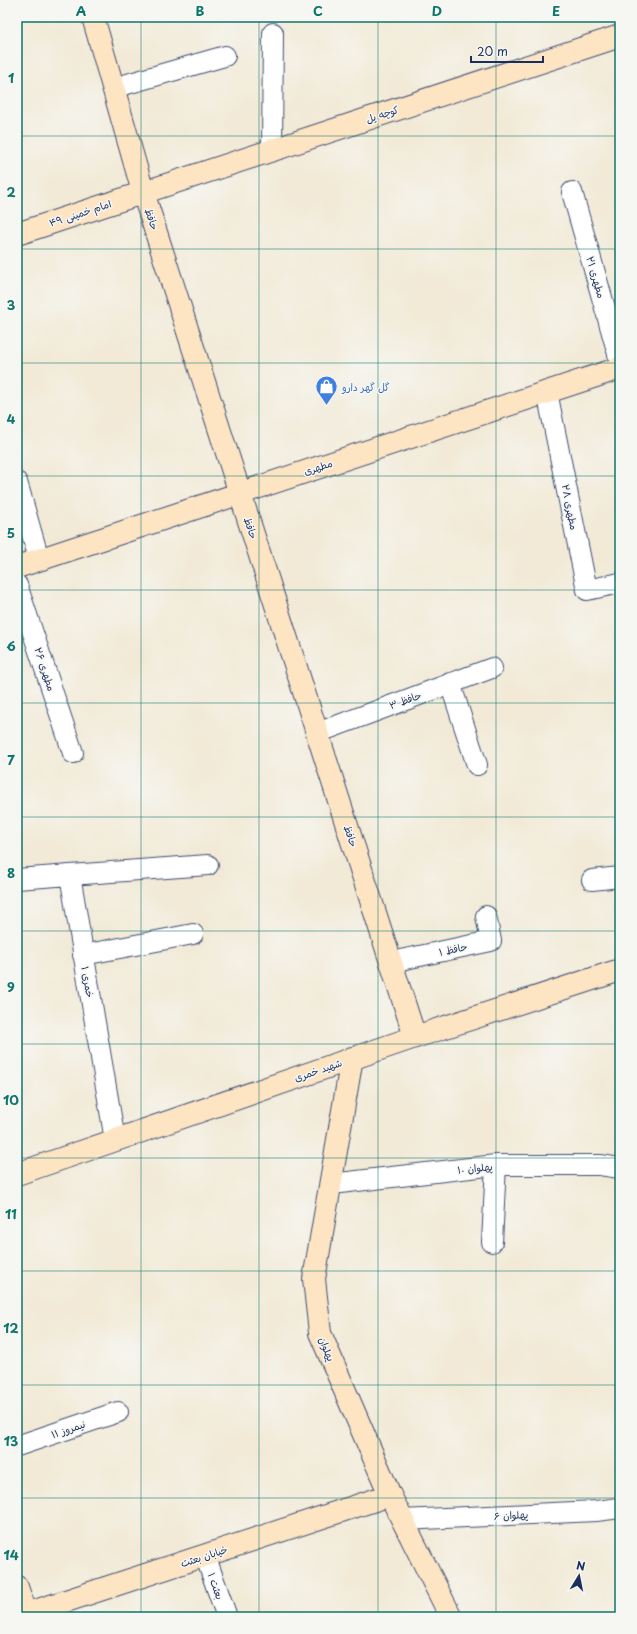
<svg xmlns="http://www.w3.org/2000/svg" width="637" height="1634" font-family="'Playpen Sans','Playpen Sans Arabic',sans-serif">
<rect width="100%" height="100%" fill="#f6f6f2"/>
<filter id="ink" filterUnits="userSpaceOnUse"><feTurbulence type="fractalNoise" baseFrequency=".025" numOctaves="2"/><feDisplacementMap in="SourceGraphic" scale="8" xChannelSelector="R" yChannelSelector="G"/><feConvolveMatrix kernelMatrix="1 2 1 2 8 2 1 2 1" color-interpolation-filters="sRGB"/></filter>
<filter id="wash" filterUnits="userSpaceOnUse"><feTurbulence type="fractalNoise" baseFrequency=".012" numOctaves="4" result="noise"/><feDisplacementMap in="SourceGraphic" scale="16" xChannelSelector="R" yChannelSelector="G"/><feGaussianBlur stdDeviation="0.9" result="paint"/><feColorMatrix in="noise" values="0 0 0 0 0 0 0 0 0 0 0 0 0 0 0 0 0 1.4 0 .05"/><feComposite in="paint" operator="in"/></filter>
<g filter="url(#wash)">
<rect width="100%" height="100%" fill="#f2ead7"/>
</g>
<g filter="url(#ink)">
<g fill="none" stroke-linecap="round" stroke-linejoin="round">
<defs>
<path id="street" d="M113 88 225 56
M272 150 273 33
M572 192 620 361
M547 392 587 590 620 583
M17 482 39 559
M17 585 73 753
M450 683 477 765
M317 733 492 668
M70 875 208 865
M17 879 70 875 115 1140
M592 880 620 877
M83 955 193 934
M391 962 491 941 486 916
M331 1184 496 1165H600L620 1168
M492 1242 496 1165
M17 1446 118 1412
M402 1520 596 1511 620 1508
M205 1555 227 1617"/>
<path id="secondary" d="M93 17 143 192 415 1037
M17 234 620 36
M17 567 620 368
M352 1058 314 1279 320 1333 390 1495 451 1617
M17 1174 415 1037 620 970
M17 1587 27 1617
M17 1617 390 1495"/>
</defs>
<use href="#street" stroke="#3b4b70" stroke-width="22"/>
<use href="#secondary" stroke="#3b4b70" stroke-width="24"/>
<use href="#street" stroke="#fff" stroke-width="20"/>
<use href="#secondary" stroke="#fde5c4" stroke-width="22"/>
</g>
</g>
<path fill="none" stroke="#0f766e" stroke-width="1" stroke-opacity="0.55" d="M141 17V1617M259 17V1617M378 17V1617M496 17V1617M17 136H620M17 249H620M17 363H620M17 476H620M17 590H620M17 703H620M17 817H620M17 931H620M17 1044H620M17 1158H620M17 1271H620M17 1385H620M17 1498H620"/>
<defs>
<symbol id="shop-pin" viewBox="-11 -11 22 30"><path d="M0 17L-7.5 6A9.5 9.5 0 1 1 7.5 6Z" fill="#3f7fe0" stroke="#f6f6f2"/><path d="M-5-2.5h2.3a2.7 3.5 0 0 1 5.4 0H5L5.5 6h-11ZM-1.5-2.5h3a1.5 2.3 0 0 0-3 0Z" fill="#fff"/></symbol>
</defs>
<g fill-rule="evenodd">
<use href="#shop-pin" x="314" y="374" width="25" height="34"/>
</g>
<g text-anchor="middle" stroke-width="3" stroke-linejoin="round" paint-order="stroke">
<g font-size="10" fill="#1b2f5e" stroke="#f6f6f2">
<text transform="translate(382 114) rotate(-18)" y="4">کوچه یل</text>
<text transform="translate(80 213) rotate(-18)" y="4">امام خمینی ۴۹</text>
<text transform="translate(152 219) rotate(72)" y="4">حافظ</text>
<text transform="translate(596 277) rotate(74)" y="4">مطهری ۲۱</text>
<text transform="translate(318 467) rotate(-18)" y="4">مطهری</text>
<text transform="translate(570 507) rotate(79)" y="4">مطهری ۲۸</text>
<text transform="translate(251 528) rotate(72)" y="4">حافظ</text>
<text transform="translate(45 669) rotate(72)" y="4">مطهری ۲۶</text>
<text transform="translate(405 700) rotate(-20)" y="4">حافظ ۳</text>
<text transform="translate(351 836) rotate(72)" y="4">حافظ</text>
<text transform="translate(453 949) rotate(-12)" y="4">حافظ ۱</text>
<text transform="translate(88 982) rotate(80)" y="4">خمری ۱</text>
<text transform="translate(318 1070) rotate(-19)" y="4">شهید خمری</text>
<text transform="translate(475 1168) rotate(-6)" y="4">پهلوان ۱۰</text>
<text transform="translate(327 1349) rotate(67)" y="4">پهلوان</text>
<text transform="translate(68 1429) rotate(-19)" y="4">نیمروز ۱۱</text>
<text transform="translate(511 1515) rotate(-3)" y="4">پهلوان ۶</text>
<text transform="translate(204 1556) rotate(-18)" y="4">خیابان بعثت</text>
<text transform="translate(216 1586) rotate(71)" y="4">بعثت ۱</text>
</g>
<g font-size="10" fill="#366cbe" stroke="#f6f6f2" text-anchor="start">
<text x="342" y="391">گل گهر دارو</text>
</g>
</g>
<rect width="637" height="1634" fill="none" stroke="#f6f6f2" stroke-width="44"/>
<g transform="translate(579 1576) rotate(10)" stroke="#f6f6f2" stroke-width="3" paint-order="stroke">
<path d="M0-3L7 15L0 10L-7 15Z" fill="#1b2f5e"/>
<text y="-6" font-size="11" font-weight="bold" text-anchor="middle" fill="#1b2f5e">N</text>
</g>
<path d="M471 56v6h72v-6" fill="none" stroke="#1b2f5e" stroke-width="2"/>
<text x="477" y="56" font-size="12" fill="#1b2f5e" stroke="#f6f6f2" stroke-width="3" paint-order="stroke">20 m</text>
<rect x="22" y="22" width="593" height="1590" fill="none" stroke="#0f766e" stroke-width="1.5"/>
<g font-size="13" text-anchor="middle" font-weight="bold" fill="#0f766e">
<text x="81" y="16">A</text>
<text x="200" y="16">B</text>
<text x="318" y="16">C</text>
<text x="437" y="16">D</text>
<text x="556" y="16">E</text>
<text x="11" y="83">1</text>
<text x="11" y="197">2</text>
<text x="11" y="310">3</text>
<text x="11" y="424">4</text>
<text x="11" y="538">5</text>
<text x="11" y="651">6</text>
<text x="11" y="765">7</text>
<text x="11" y="878">8</text>
<text x="11" y="992">9</text>
<text x="11" y="1105">10</text>
<text x="11" y="1219">11</text>
<text x="11" y="1333">12</text>
<text x="11" y="1446">13</text>
<text x="11" y="1560">14</text>
</g>
</svg>
